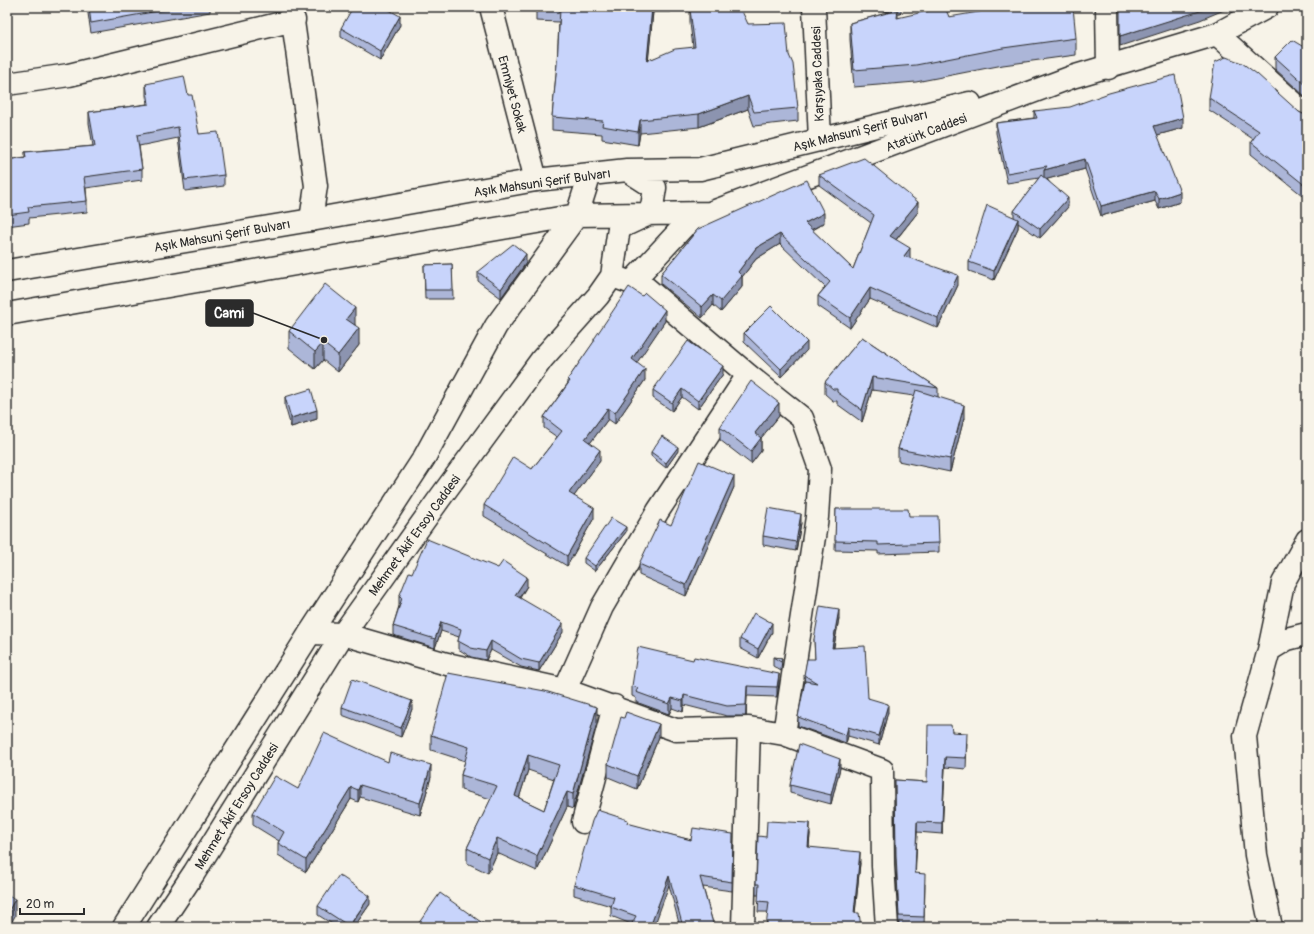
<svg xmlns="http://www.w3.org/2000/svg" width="1314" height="934" font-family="Pangolin,sans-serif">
<rect width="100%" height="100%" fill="#f7f3e8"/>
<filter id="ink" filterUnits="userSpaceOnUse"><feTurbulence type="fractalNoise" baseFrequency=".025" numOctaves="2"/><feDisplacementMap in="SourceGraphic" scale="8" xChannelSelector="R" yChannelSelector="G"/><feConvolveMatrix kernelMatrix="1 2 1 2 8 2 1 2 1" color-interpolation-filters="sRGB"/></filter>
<g filter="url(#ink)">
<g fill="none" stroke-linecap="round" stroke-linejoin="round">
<defs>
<path id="minor" d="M291 7 316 186 311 220
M491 7 536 180
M814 7 820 140
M1107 7 1108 68
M1217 34 1307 115
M7 84 69 75 294 20
M615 277 646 288 748 375 802 418 820 469 817 517 784 734 749 728 743 927
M310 633 343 634 447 664 565 690 676 730 749 728
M1269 650 1287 639 1307 634
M565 690 602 607 658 511 748 375
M784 734 882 770 883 866 887 927
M583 822 614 706
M1271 927 1256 855 1245 736 1269 650 1283 583 1307 540"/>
<path id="major" d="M7 271 311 220 536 180 627 170 700 169 970 103
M631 283 685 225 708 214
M7 314 577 215 710 213 1072 77 1217 34 1267 7
M124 927 310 633 424 458 496 326 577 215 590 174
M158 927 194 873 343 634 440 498 542 359 598 296 612 276 619 228 651 213 655 188 627 170"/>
</defs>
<use href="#minor" stroke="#2b2b2b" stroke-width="25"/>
<use href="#major" stroke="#2b2b2b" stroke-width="25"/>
<use href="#minor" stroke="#f7f3e8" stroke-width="22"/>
<use href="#major" stroke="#f7f3e8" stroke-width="22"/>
</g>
<path fill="#acb6d8" stroke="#2b2b2b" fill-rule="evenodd" d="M87 7H210V12L91 33Z
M536 7H671V12H653L648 60 693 47 690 23V10L748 24 789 55 798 108V121L754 126 748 109 699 127 640 133 638 145 602 139V134L552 130V117L557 64 559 22 536 21Z
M855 7H902L900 14H898V18L949 17 1076 38V55L1003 65 916 82 854 87 850 40V23L890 12Z
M400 25 380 60 341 37V28Z
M1307 49V98L1275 69V57Z
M146 84 188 95 199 134 224 175V186L185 191 178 138 139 146 142 169V180L86 188 87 201V212L29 218V223L7 226V160L25 157V152L93 146 89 123V112L147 104 146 95Z
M1209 98 1299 112 1305 115H1307V199L1251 154V142L1253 139 1209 110Z
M1034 111 1183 128 1157 135 1180 202 1159 209 1155 201 1101 216 1085 169 1047 179 1068 207 1040 238 1018 223V228L994 280 969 271V262L1014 218V211L1039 178 1007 183 996 133V123L1034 118Z
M819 175 918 212 896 240 910 258 958 285 938 328 870 299 850 328 818 306V296L825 287 780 244 756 259 742 277V287L721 312 713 305 702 318 661 284V274L698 229 824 223 812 230 853 269 871 223 819 185Z
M526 263 501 298 478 281V272Z
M452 264 453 299H425L424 265Z
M665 321 636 363 645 380 615 424 608 419 590 443 600 461 574 496 594 518 567 566 484 516V505L532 469 557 437 544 428V417L568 383V379L594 342V339Z
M355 324 359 345 338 372 323 360 315 369 289 348V331Z
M744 333 807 350 781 377 744 342Z
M862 337 938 388V397L964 418 950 472 898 461V449L914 396 872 390 862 422 837 404V401H833L825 394V382Z
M723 374 698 409 682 397 672 411 653 398V390Z
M285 397 317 419 291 427 285 406Z
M779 416 761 438V451L751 464 720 440V427Z
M678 451 666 468 651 456V452Z
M734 487 686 596 639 575V564L671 525Z
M836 509 909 516 939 543V552L878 554V551L835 550Z
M801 523 796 551 763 545V536Z
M626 532 595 571 584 563V558Z
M412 573 527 586 520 598 563 632 539 671 521 667 491 650 486 660 471 657 458 649V641L459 637 441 631 435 648 393 635V626L399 606V597Z
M839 618 834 647 868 698 888 712 879 745 848 736 846 743 798 726V717L805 684 804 675 815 659 814 639Z
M772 632 758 658 740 648V639Z
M773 657 782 658 781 671 773 666Z
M779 684 777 697 747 696 746 716H727L684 705 683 712 672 708 669 714 636 702V698L632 696V686Z
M342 707 412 709 401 737 342 715Z
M624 718 659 737 637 789 608 777V764Z
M597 723 573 809 567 807 537 871 497 853 488 873 467 863V848L491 799 461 790V775L465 761 431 750V735ZM528 770 554 779 544 810 519 798Z
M952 732 967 743 966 769 945 767 942 834 917 832 915 873 925 884 924 927 899 926 896 866 895 780 927 782Z
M388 762 431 777 420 815 360 797 358 802 351 799 306 872 278 855V843L279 841 253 825V813L298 789Z
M840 768 831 804 790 793V785Z
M628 824 691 840 733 843 732 891 703 887 714 927H680L669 885 631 924 611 916V906L574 895V885Z
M810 834 809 847 860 863 855 913 758 912 759 895H756V884L766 837Z
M370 904 354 927H337L318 915V906Z"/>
<path fill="#8c94b0" stroke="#2b2b2b" d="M652 7H653V12L647 74V61Z
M1209 7H1231L1200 20 1120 46V36Z
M1233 7H1240L1233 11Z
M400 16V25L380 60V51Z
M748 96V109L699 127V114Z
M1183 118V128L1154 136V126Z
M640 120V133L638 145V132Z
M1085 159V169L1044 180V170Z
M1155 191V201L1101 216V206Z
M1180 192V202L1159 209V199Z
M1068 198V207L1040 238V229Z
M918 202V212L890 247V236Z
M824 213V223L805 233V223Z
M1018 219V228L994 280V271Z
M780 234V244L756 259 742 277V287L721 312V301L738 272 756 248Z
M910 248V258L904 266V256Z
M526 254V263L501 298V289Z
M958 275V285L938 328V318Z
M870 288V299L850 328V318Z
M713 295V305L702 318V307Z
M355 308V324L346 335V319Z
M665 310V321L632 370V359Z
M359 328V345L338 372V355Z
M807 342V350L781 377V369Z
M323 343V360L315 369V352Z
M723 366V374L698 409V401Z
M645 369V380L615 424V413Z
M872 377V390L862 422V410Z
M682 389V397L672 411V403Z
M779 403V416L761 438V451L751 464V451L755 433Z
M964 405V418L950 472V459Z
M608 408V419L585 450V439Z
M317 410V419L291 427V418Z
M678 447V451L666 468V463Z
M600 450V461L569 503V493Z
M734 476V487L686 596V585Z
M594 508V518L567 566V556Z
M801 514V523L796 551V542Z
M626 527V532L595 571V566Z
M527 577V586L515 604V595Z
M839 609V618L832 656V648Z
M441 622V631L435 648V639Z
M563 623V632L539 671V663Z
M772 623V632L758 658V649Z
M491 641V650L486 660V651Z
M779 674V684L777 697V687Z
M747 686V696L746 716V705Z
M684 695V705L683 712V701Z
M672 698V708L669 714V704Z
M412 701V709L401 737V728Z
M888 704V712L879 745V736Z
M597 707V723L573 809V794Z
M659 724V737L637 789V776Z
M848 727V736L846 743V735Z
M528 755V770L515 811V796Z
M945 757V767L942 834V823Z
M840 759V768L831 804V795Z
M431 765V777L420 815V803Z
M360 785V797L358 802V790Z
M351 787V799L306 872V860Z
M567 792V807L537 871V856Z
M917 822V832L915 884V873Z
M810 823V834L808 858V847Z
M497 838V853L488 873V858Z
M860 852V863L854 924V913Z
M669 876V885L654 927H650Z
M370 896V904L354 927H349Z
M15 899V916L9 927H7V914Z"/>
<path fill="#c8d4fb" stroke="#2b2b2b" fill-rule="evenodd" d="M89 7H181L91 23Z
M353 7H384L400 16 380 51 341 28Z
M536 7H652L647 61 675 49 695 47 690 10 715 7H740L748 24 786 23 789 55 793 64 798 108 754 112 748 96 699 114 640 120 638 132 602 126 603 121 552 117 557 64 560 9Z
M945 7 949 17 996 9 997 7H1073L1076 38 1003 48 916 65 854 70 850 23 898 10 897 18Z
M1120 7H1209L1200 11 1120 36Z
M1292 40 1307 49V86L1275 57Z
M1226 57 1242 63 1257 74 1299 112 1305 115H1307V187L1251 142 1259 131 1209 98 1215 62Z
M1175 75 1183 118 1154 126 1180 192 1159 199 1155 191 1101 206 1085 159 1044 170 1047 166 1007 173 996 123 1037 118 1034 111 1070 107 1109 93Z
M184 76 188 95H192L199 134 218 132 224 175 185 180 178 127 137 135 142 169 84 177 87 201 28 207 29 212 7 215V160L26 157 25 152 95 146 89 112 149 104 146 84Z
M864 158 918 202 890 236 910 248 904 256 958 275 938 318 870 288 850 318 818 296 830 282 780 234 756 248 738 272 742 276 721 301 713 295 702 307 661 274 698 229 807 180 824 213 805 223 853 269 874 215 819 175Z
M1041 175 1068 198 1040 229 1014 211Z
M987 205 1018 219 994 271 969 262Z
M513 244 526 254 501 289 478 272Z
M452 264 453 290H425L424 265Z
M325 284 355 308 346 319 359 328 338 355 323 343 315 352 289 331Z
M629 287 642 296 645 293 665 310 632 359 645 369 615 413 608 408 585 439 600 450 569 493 594 508 567 556 484 505 513 457 532 469 562 431 544 417 570 381 568 379 595 340 594 339Z
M771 306 807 342 781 369 744 333Z
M862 337 938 388 872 377 862 410 837 392V389H833L825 382Z
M688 341 723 366 698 401 682 389 672 403 653 390Z
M751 381 779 403 755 433 761 438 751 451 720 427Z
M311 389 317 410 291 418 285 397Z
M916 390 964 405 950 459 898 449Z
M662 436 678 447 666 463 651 452Z
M699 461 734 476 686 585 639 564 660 520 671 525Z
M768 508 801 514 796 542 763 536Z
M836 509H908L909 516H938L939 543 878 545V542L835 541Z
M611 518 626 527 595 566 584 558Z
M427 539 498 568 503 561 527 577 515 595 563 623 539 663 521 659 491 641 486 651 471 648 458 641 461 629 441 622 435 639 393 626 402 598 399 597 409 572 412 573Z
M820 606 839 609 832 648 865 646 868 698 888 704 879 736 848 727 846 735 798 717 805 681 817 683 804 675 807 659H815L814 639Z
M754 613 772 623 758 649 740 639Z
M638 647 693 660 694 657 779 674 777 687 747 686 746 705 727 706 684 695 683 701 672 698 669 704 636 692 638 688 632 686Z
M773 657 782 658 781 662Z
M448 673 545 691 597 707 573 794 567 792 537 856 497 838 488 858 467 848 497 786 461 775 469 747 431 735ZM528 755 559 765 544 810 515 796Z
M352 679 412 701 401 728 342 707Z
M626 712 659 724 637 776 608 764 621 717 624 718Z
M928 725H951L952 732 967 733 966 758 945 757 942 823 917 822 915 873 925 874 924 917 899 916 896 855 895 780 927 782Z
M324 733 388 762 390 753 431 765 420 803 360 785 358 790 351 787 306 860 278 843 284 832 253 813 275 776 298 789Z
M799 744 840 759 831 795 790 785Z
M597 810 628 820 627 823 691 840 693 828 733 834 732 882 700 877 714 927H683L669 876 650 927H630L636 916 611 907 614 897 574 885 592 821Z
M767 821 810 823 808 847 860 852 854 913H859L861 927H766L769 902 758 901 759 884H756L758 836 766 837Z
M339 875 370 896 349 926 318 906Z
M440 893 488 927H416Z
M7 895 15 899 7 914Z"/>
</g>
<g text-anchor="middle" stroke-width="3" stroke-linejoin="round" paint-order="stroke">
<g font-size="13" fill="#2b2b2b" stroke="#f7f3e8">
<text transform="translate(817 74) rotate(-92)" y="5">Karşıyaka Caddesi</text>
<text transform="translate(513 94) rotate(75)" y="5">Emniyet Sokak</text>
<text transform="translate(860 130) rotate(-14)" y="5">Aşık Mahsuni Şerif Bulvarı</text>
<text transform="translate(926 132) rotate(-21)" y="5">Atatürk Caddesi</text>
<text transform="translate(542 182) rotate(-8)" y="5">Aşık Mahsuni Şerif Bulvarı</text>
<text transform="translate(222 235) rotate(-10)" y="5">Aşık Mahsuni Şerif Bulvarı</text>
<text transform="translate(414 535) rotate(-54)" y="5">Mehmet Âkif Ersoy Caddesi</text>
<text transform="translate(236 806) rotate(-58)" y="5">Mehmet Âkif Ersoy Caddesi</text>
</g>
</g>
<path fill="none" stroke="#2b2b2b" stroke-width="1.5" d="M324 340L253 313"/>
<circle fill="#2b2b2b" stroke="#f7f3e8" stroke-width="1.5" cx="324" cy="340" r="4"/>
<rect fill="#2b2b2b" stroke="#2b2b2b" stroke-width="1.5" x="206" y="300" width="47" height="26" rx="4"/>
<g font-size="14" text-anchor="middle" font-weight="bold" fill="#fff">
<text x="229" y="318">Cami</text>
</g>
<rect width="1314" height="934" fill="none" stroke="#f7f3e8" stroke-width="24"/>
<rect x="12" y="12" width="1290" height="910" fill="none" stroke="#2b2b2b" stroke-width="1.5" filter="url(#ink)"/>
<path d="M20 908v6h64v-6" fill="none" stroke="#2b2b2b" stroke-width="2"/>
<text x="26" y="908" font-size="12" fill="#2b2b2b" stroke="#f7f3e8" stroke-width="3" paint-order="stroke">20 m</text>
</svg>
